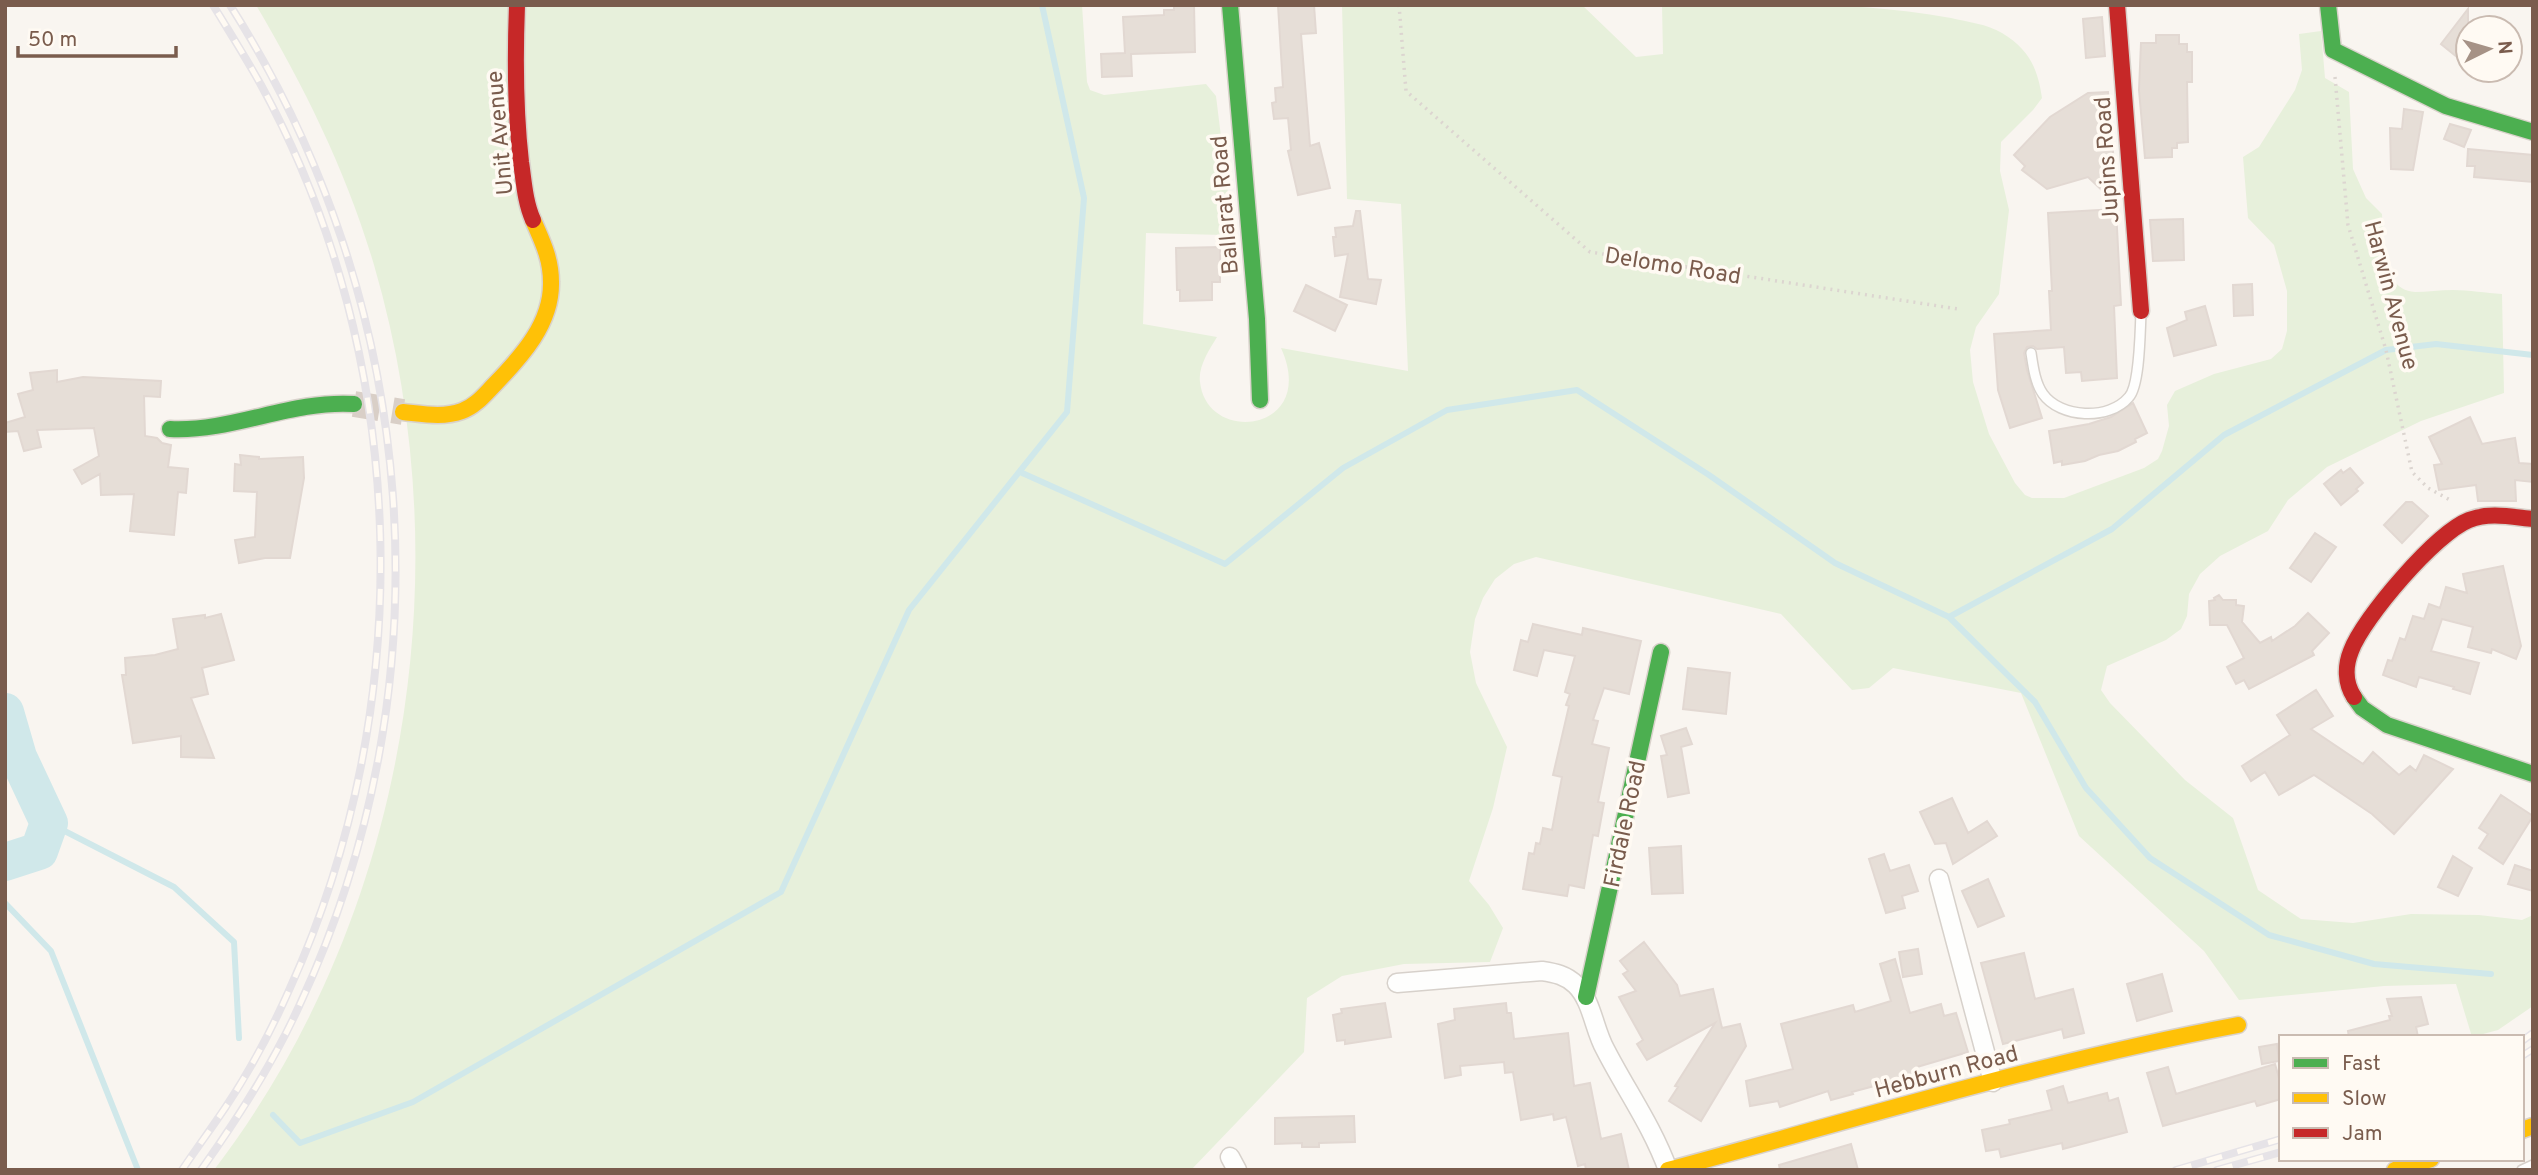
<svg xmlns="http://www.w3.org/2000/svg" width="2538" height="1175" font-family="Overpass,sans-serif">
<rect width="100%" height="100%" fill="#f9f5f0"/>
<path fill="#e7f0db" d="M256 5H1082L1087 82 1090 90 1104 95 1206 84 1216 96 1231 218 1223 235 1146 233 1143 324 1217 337C1209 350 1198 367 1200 382 1207 446 1319 432 1281 348L1408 371 1401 204 1347 199 1342 5H1582L1636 57 1663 54 1662 5C1758 5 1857 0 1951 18 1968 22 1987 24 2002 33 2029 49 2038 69 2042 98L2033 110 2001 142 2000 171 2009 210 1999 294 1976 327 1970 350 1973 382 1989 434 2015 483 2025 495 2032 498H2064L2144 468 2158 459 2162 451 2169 426 2167 405 2175 391 2214 374 2271 359 2282 349 2287 331V291L2274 245 2248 218 2243 157 2259 147 2295 90 2302 70 2299 34 2321 31 2325 78 2349 92 2353 169 2366 198 2382 214C2383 238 2380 290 2415 292 2427 292 2440 290 2453 290 2469 290 2486 293 2502 294L2504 393 2421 421 2327 467 2288 500 2268 531 2220 556 2200 574 2189 594 2187 616 2181 629 2166 640 2107 666 2101 690 2110 703 2185 780 2233 818 2258 890 2301 919 2353 923 2411 914 2479 915 2522 920 2533 915V1006L2498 1030 2472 1037 2456 984 2384 986 2239 1000 2204 951 2079 836 2021 693 1893 668 1869 688 1852 690 1781 614 1536 557 1514 564 1495 579 1483 598 1475 619 1470 652 1476 683 1507 747 1493 808 1469 881 1489 905 1503 928 1490 962 1404 964 1342 976 1307 998 1304 1052 1191 1170H214C408 916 463 569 374 265 347 173 305 88 256 5Z"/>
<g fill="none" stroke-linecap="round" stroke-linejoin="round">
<path stroke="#d0e8ea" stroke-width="6" d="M1020 472 1225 564 1343 468 1447 410 1577 390 1709 475 1835 563 1949 617 2112 529 2224 435 2386 350 2436 344 2533 355
M1949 617 2035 702 2086 788 2150 858 2269 935 2374 964 2491 974
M49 823 174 887 234 942 239 1038
M5 903 51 951 138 1170
M273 1115 300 1143 413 1102 781 892 909 610 1067 412 1084 198 1042 5"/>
<path stroke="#d0e8ea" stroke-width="38" d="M5 712 18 757 49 823 39 851 5 862"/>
</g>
<path fill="#e6ded7" stroke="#e2d8d2" stroke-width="2" d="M1184 5H1194L1195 52 1131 54 1132 76 1102 77 1101 54 1125 53 1123 17 1164 15V10H1174V6Z
M1278 5H1314L1316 33 1301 34 1310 146 1319 143 1330 188 1298 195 1288 151 1291 150 1288 118 1274 119 1272 103 1276 102 1275 88 1283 87Z
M2468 9V66L2441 44Z
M2102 17 2105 56 2086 58 2083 19Z
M2156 35H2179V44H2187V52H2192V82H2187L2188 142 2177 143V148H2172V157L2145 158 2139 90 2141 43H2156Z
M2108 92 2116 188 2109 197 2088 177 2047 189 2022 170 2025 166 2014 155 2050 117 2088 93Z
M2404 109 2423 112 2413 170 2391 169 2390 128 2402 129Z
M2450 124 2471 130 2464 147 2444 139Z
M2468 149 2533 155V182L2474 177 2475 166H2467Z
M2116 209 2121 305 2114 306 2117 378 2082 381 2081 372 2066 373 2064 347 2037 349 2033 346 2027 347 2024 353 2027 370 2042 418 2010 428 1998 390 1994 334 2051 330 2049 291H2052L2048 213Z
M1356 211H1360L1368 279 1381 280 1376 304 1340 297 1348 254 1335 256 1333 237H1336L1335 228 1353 226Z
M2183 219 2184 260 2153 261 2150 220Z
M1220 247V282H1212V300L1180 301V290H1177L1176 248Z
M2252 284 2253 315 2234 316 2233 285Z
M1306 285 1347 305 1335 331 1294 311Z
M2205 306 2216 345 2174 356 2167 328 2187 320 2185 312Z
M57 370V382L83 377 161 381 160 397 144 396 145 436 157 438 162 443 171 445 168 467 188 469 186 493 178 492 174 535 130 531 134 494 101 495 100 474 82 484 74 470 99 456 94 428 37 430 41 447 24 451 18 431 5 432V423L25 417 18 394 33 390 30 373Z
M2133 403 2147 433 2135 439 2136 442 2118 451 2099 455 2085 461 2062 465V461L2054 463 2049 431 2089 424 2111 417Z
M2470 417 2482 444 2515 438 2519 463 2533 464V482L2515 480 2516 501H2478L2476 485 2439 490 2434 465 2442 464 2429 437Z
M240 455 259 457V459L303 457 304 478 290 558H265L239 563 235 540 255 537 257 492 234 491 235 464 241 465Z
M2350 468 2363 483 2356 489 2358 491 2341 505 2324 484 2341 470 2343 473Z
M2406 502H2412L2428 516 2402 543 2384 525Z
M2315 533 2336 547 2311 582 2290 568Z
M2503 566 2521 646 2516 659 2492 649 2491 653 2468 647 2473 627 2442 619 2431 651 2479 663 2470 694 2453 689 2454 687 2419 677 2416 687 2383 675 2388 660 2392 661 2400 638 2405 640 2413 616 2424 619 2429 604 2440 608 2446 587 2467 593 2463 574Z
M2219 595 2223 600H2236V605L2244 606 2242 622 2260 643 2271 637 2272 641 2295 626 2308 613 2329 633 2312 651 2314 655 2249 689 2244 680 2236 684 2227 667 2244 658 2227 625H2210L2209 601 2215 600 2214 598Z
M221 614 234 660 202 668 208 694 191 698 214 758 181 757V736L133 743 122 675H126L125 658 155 655 178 649 173 619 205 615V618Z
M1533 624 1582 635 1583 628 1641 641 1629 694 1604 688 1593 720 1598 721 1592 744 1609 748 1598 802 1604 803 1598 836 1593 835 1584 888 1569 885 1567 896 1523 889 1529 853 1534 854 1536 843 1540 844 1543 828 1552 830 1562 777 1553 775 1569 706 1566 705 1570 694 1565 692 1575 656 1544 650 1537 676 1514 670 1521 640 1528 642Z
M1688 668 1730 673 1726 714 1683 709Z
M2316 690 2333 716 2311 729 2363 764 2373 752 2399 775 2410 766 2416 771 2424 755 2453 769 2394 834 2372 814 2314 775 2279 795 2265 772 2251 781 2242 766 2290 735 2277 715Z
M1686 728 1692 744 1681 747 1689 793 1668 797 1661 756 1667 755 1661 736Z
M2501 795 2533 816 2503 864 2479 848 2488 834 2479 828Z
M1952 798 1968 833 1987 821 1997 836 1953 864 1946 843 1935 844 1920 812Z
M1681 846 1683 893 1652 894 1649 848Z
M1884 854 1890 871 1909 865 1918 891 1902 896 1905 908 1886 913 1869 859Z
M2453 856 2472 868 2458 896 2438 887Z
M2515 865 2533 871V891L2508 884Z
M1988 879 2004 916 1978 927 1962 891Z
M1644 942 1677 985 1680 996 1713 989 1722 1028 1740 1024 1746 1046 1701 1121 1669 1101 1678 1087 1675 1086 1715 1023 1647 1060 1637 1044 1643 1040 1619 997 1636 991 1623 974 1628 971 1620 961Z
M1918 949 1922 974 1903 977 1899 952Z
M2024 953 2035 999 2073 989 2084 1033 2064 1038 2062 1029 2003 1044 1981 963Z
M1895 959 1910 1013 1941 1004 1944 1016 1956 1013 1968 1052 1917 1067 1919 1074 1852 1092 1853 1094 1831 1100 1828 1091 1780 1107 1778 1101 1750 1106 1746 1081 1793 1069 1781 1024 1853 1005 1855 1012 1891 1001 1880 964Z
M2162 974 2172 1011 2137 1021 2127 984Z
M2421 997 2428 1024 2416 1027 2418 1037H2349L2348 1031 2390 1020 2389 1016H2392L2387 999Z
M1385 1003 1391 1037 1345 1044V1040L1337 1041 1333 1015 1342 1013 1341 1009Z
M1506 1003 1507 1013H1511L1514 1039 1568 1033 1574 1086 1590 1083 1601 1139 1621 1134 1629 1170H1586L1585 1164 1578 1166 1566 1117 1554 1120 1553 1114 1521 1120 1513 1072 1505 1073 1504 1062 1460 1066 1461 1075 1445 1078 1438 1024 1455 1020 1454 1009Z
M2277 1044 2279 1061 2262 1064 2259 1047Z
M2275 1064 2281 1085V1099L2257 1106 2255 1101 2163 1126 2147 1073 2168 1067 2176 1094Z
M2063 1086 2068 1103 2107 1093 2109 1101 2118 1098 2127 1132 2063 1149 2062 1143 2001 1157 1999 1149 1986 1151 1982 1130 2010 1124 2009 1120 2052 1110 2047 1091Z
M1354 1116 1355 1142 1319 1143V1147H1302V1143L1275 1144V1118Z
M1851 1144 1858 1170H1780L1779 1165Z"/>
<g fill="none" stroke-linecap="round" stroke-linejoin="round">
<path stroke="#d9cfc7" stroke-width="26" stroke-dasharray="26 13" stroke-linecap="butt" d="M354 404 403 412"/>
<defs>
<path id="lane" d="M2031 353C2033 366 2035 383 2043 394 2060 418 2109 421 2129 397 2140 385 2140 331 2141 313
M2522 1170 2533 1165"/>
<path id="street" d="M1939 879 1993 1082
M1397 983 1542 971C1555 973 1566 975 1576 985 1592 1001 1594 1029 1605 1049 1626 1090 1652 1126 1668 1170
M1230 1157 1237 1170"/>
<path id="fast" d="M1230 5 1257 319 1260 400
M2328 5 2333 50 2446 106 2533 132
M170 429C234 432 290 400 354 404
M2354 697 2362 708 2387 725 2533 774
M1586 997 1661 652"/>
<path id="slow" d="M403 412C423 414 443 418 462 411 476 406 485 394 495 384 522 356 552 323 551 282 551 258 542 241 533 220
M2522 1130 2533 1126
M1668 1170C1857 1119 2046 1061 2238 1025
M2395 1170 2431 1159"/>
<path id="jam" d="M517 5C515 57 515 110 521 162 524 182 525 202 533 220
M2117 5 2141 311
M2354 697C2345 683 2345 666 2351 651 2363 618 2436 533 2469 520 2489 512 2512 517 2533 519"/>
</defs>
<use href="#lane" stroke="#d7d1cb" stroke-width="12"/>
<use href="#street" stroke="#d7d1cb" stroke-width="21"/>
<use href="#fast" stroke="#d9d2cb" stroke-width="19"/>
<use href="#slow" stroke="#d9d2cb" stroke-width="19"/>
<use href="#jam" stroke="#d9d2cb" stroke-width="19"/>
<path stroke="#dcd5d0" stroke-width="3.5" stroke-dasharray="2 5" stroke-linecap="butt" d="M1399 5 1406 91 1590 252 1958 309
M2335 77 2348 225 2386 350 2412 472 2428 488 2452 501"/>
<use href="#lane" stroke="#fefefd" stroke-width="9"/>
<use href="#street" stroke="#fefefd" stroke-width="18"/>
<use href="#fast" stroke="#4caf50" stroke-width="16"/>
<use href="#slow" stroke="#ffc107" stroke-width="16"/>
<use href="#jam" stroke="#c62828" stroke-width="16"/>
<defs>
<path id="rail" d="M2522 1041 2533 1033
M2522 1056 2533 1049
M182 1170C196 1149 211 1129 225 1108 250 1071 272 1029 290 988 419 705 411 359 261 85 246 58 229 31 213 5
M201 1170C238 1118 274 1062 300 1004 450 681 421 304 230 5
M2176 1170 2281 1139
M2217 1170 2281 1152"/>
</defs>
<use href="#rail" stroke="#e6e3e7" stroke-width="8"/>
<use href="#rail" stroke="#fffaf3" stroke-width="5" stroke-dasharray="16" stroke-linecap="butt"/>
</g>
<g text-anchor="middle" stroke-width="7" stroke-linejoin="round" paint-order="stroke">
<g font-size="23" fill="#7a5c4d" stroke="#fffaf3">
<text transform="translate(499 133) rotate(-95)" y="8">Unit Avenue</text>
<text transform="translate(2106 160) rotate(-94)" y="8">Jupins Road</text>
<text transform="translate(1224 205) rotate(-95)" y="8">Ballarat Road</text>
<text transform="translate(1673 265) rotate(9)" y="8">Delomo Road</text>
<text transform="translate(2392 295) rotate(75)" y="8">Harwin Avenue</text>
<text transform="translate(1624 824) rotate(-78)" y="8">Firdale Road</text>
<text transform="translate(1946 1071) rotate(-15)" y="8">Hebburn Road</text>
</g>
</g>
<rect width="2538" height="1175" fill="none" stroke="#7a5c4d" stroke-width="14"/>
<rect x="2279" y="1035" width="245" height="126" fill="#fffaf3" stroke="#cabbb1" stroke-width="2"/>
<rect x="2293" y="1058" width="35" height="10" fill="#4caf50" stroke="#cabbb1" stroke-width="2"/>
<text x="2342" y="1070" font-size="21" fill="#7a5c4d">Fast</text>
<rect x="2293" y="1093" width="35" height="10" fill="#ffc107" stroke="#cabbb1" stroke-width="2"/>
<text x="2342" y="1105" font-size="21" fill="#7a5c4d">Slow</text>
<rect x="2293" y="1128" width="35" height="10" fill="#c62828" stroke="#cabbb1" stroke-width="2"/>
<text x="2342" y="1140" font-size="21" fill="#7a5c4d">Jam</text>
<g transform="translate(2489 49) rotate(85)"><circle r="33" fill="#fffaf3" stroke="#cabbb1" stroke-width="2"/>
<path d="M0-5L12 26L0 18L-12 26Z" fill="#a69286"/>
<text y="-10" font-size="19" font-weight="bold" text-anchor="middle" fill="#7a5c4d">N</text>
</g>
<path d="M18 46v10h158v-10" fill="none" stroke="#7a5c4d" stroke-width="3.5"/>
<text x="28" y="46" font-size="21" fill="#7a5c4d" stroke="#fffaf3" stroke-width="5" paint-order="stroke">50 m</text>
</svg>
